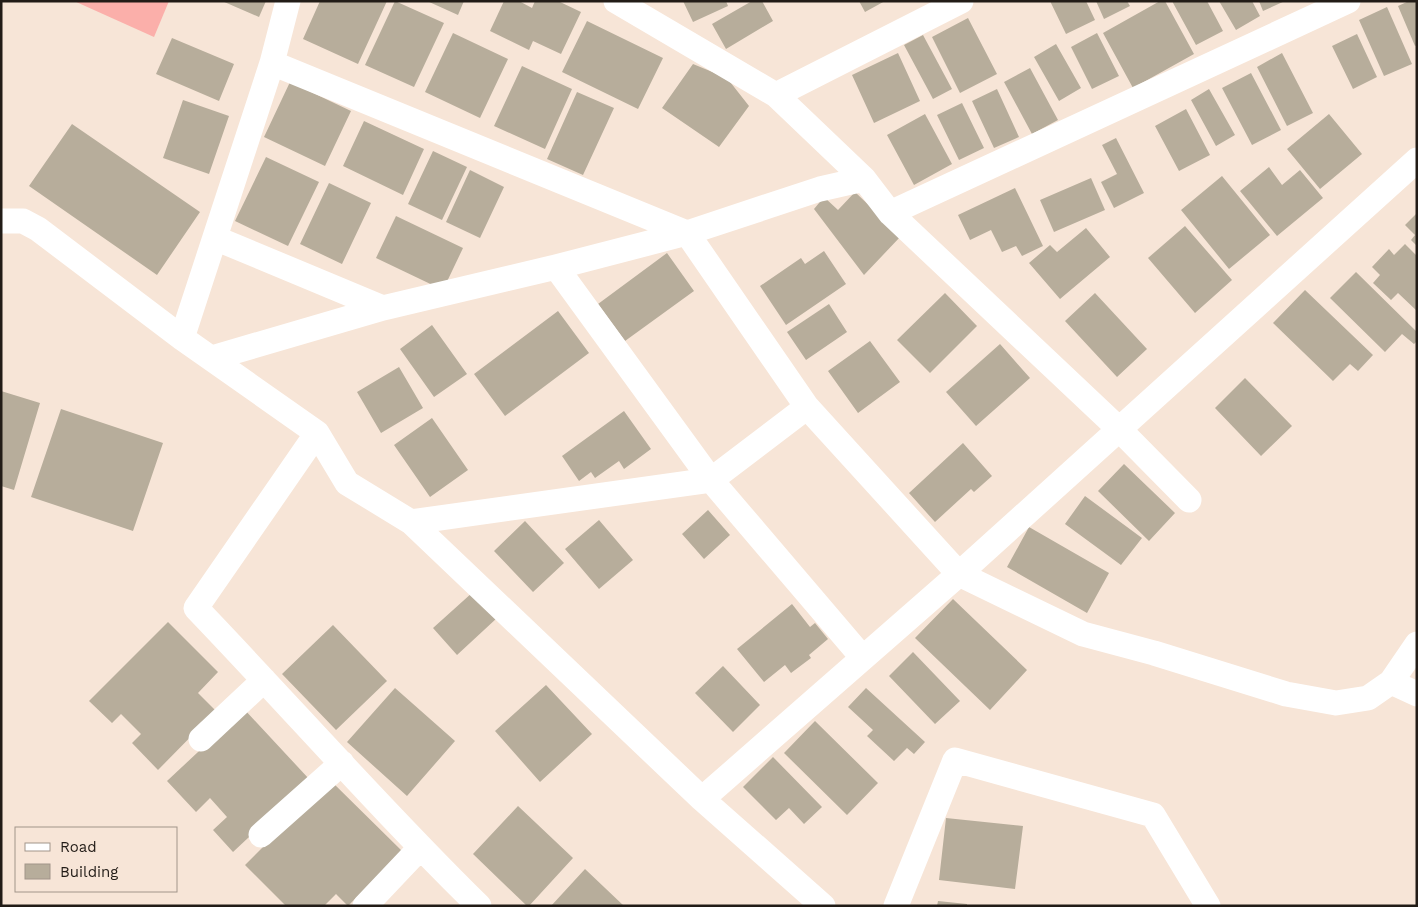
<svg xmlns="http://www.w3.org/2000/svg" width="1418" height="907" font-family="'Work Sans',sans-serif">
<rect width="100%" height="100%" fill="#f7e5d7"/>
<path fill="#fbafaa" d="M74 1H169L154 37Z"/>
<path fill="#b7ad9b" d="M222 1H266L259 17Z
M320 1H387L358 64 303 39Z
M395 1 444 23 414 87 365 65Z
M427 1H464L458 15Z
M504 1H519L532 8 535 1H558L581 12 561 54 533 41 529 50 490 31Z
M683 1H726L728 6 693 22Z
M752 1H762L773 21 726 49 712 24Z
M859 1H885L865 12Z
M1050 1H1086L1095 20 1066 34Z
M1096 1H1127L1130 6 1104 19Z
M1160 1H1165L1194 54 1133 88 1103 33Z
M1172 1H1207L1223 31 1196 45Z
M1219 1H1252L1260 16 1236 30Z
M1259 1H1285L1263 11Z
M1409 1H1417V45L1415 46 1398 6Z
M1387 7 1412 64 1384 76 1359 20Z
M968 18 997 74 960 93 932 37Z
M587 21 663 58 638 109 562 72Z
M453 33 508 59 480 118 425 92Z
M1097 33 1119 76 1092 89 1071 47Z
M1357 34 1377 77 1353 89 1332 46Z
M923 35 952 89 933 99 904 45Z
M172 38 234 64 219 101 156 74Z
M1056 44 1081 88 1059 101 1034 57Z
M898 53 920 101 874 123 852 75Z
M1282 53 1313 113 1287 126 1257 67Z
M693 64 727 78 749 106 719 147 662 108Z
M522 66 572 89 545 149 494 126Z
M1030 68 1058 120 1032 134 1004 82Z
M1251 73 1281 130 1252 145 1222 88Z
M290 82 351 111 325 166 264 137Z
M997 89 1019 137 994 148 972 101Z
M1209 89 1235 135 1216 146 1191 100Z
M577 92 614 108 583 175 547 159Z
M183 100 229 116 209 174 163 158Z
M962 103 984 148 959 160 937 115Z
M1186 109 1210 155 1179 171 1155 126Z
M925 114 952 164 914 185 887 135Z
M1329 114 1362 154 1320 189 1287 149Z
M364 121 424 149 403 195 343 166Z
M72 124 200 212 157 275 29 186Z
M1116 138 1144 193 1114 208 1101 182 1117 174 1102 145Z
M433 151 467 167 442 220 408 204Z
M266 157 319 182 288 246 235 221Z
M1269 167 1282 185 1300 170 1323 198 1277 236 1240 191Z
M470 170 504 187 480 238 446 222Z
M1222 176 1270 235 1229 269 1181 210Z
M1091 178 1105 210 1054 232 1040 200Z
M329 183 371 203 342 264 300 244Z
M1015 188 1043 246 1022 256 1016 246 1002 252 991 230 970 240 958 215Z
M855 192 901 236 864 275 814 209 824 197 838 210Z
M1417 213V246L1411 240 1415 235 1405 225Z
M396 216 463 248 443 290 376 258Z
M1185 226 1232 280 1195 313 1148 258Z
M1086 228 1110 257 1060 299 1029 263 1050 245 1057 252Z
M1405 244 1417 256V311L1398 293 1391 300 1373 283 1380 275 1372 267 1389 249 1394 255Z
M824 251 846 284 786 325 760 286 801 258 805 264Z
M667 253 694 291 625 341 598 304Z
M1356 272 1417 332V341L1414 344 1402 334 1385 352 1330 298Z
M1305 290 1373 355 1358 371 1350 364 1333 381 1273 323Z
M945 293 977 326 930 373 897 340Z
M1095 293 1147 349 1117 377 1065 321Z
M829 304 847 332 806 360 787 332Z
M558 311 589 353 505 416 474 374Z
M432 325 467 374 434 397 400 349Z
M870 341 900 382 858 413 828 371Z
M1000 344 1030 378 976 426 946 392Z
M399 367 423 408 381 433 357 392Z
M1245 378 1292 426 1261 456 1215 408Z
M1 391 40 403 14 490 1 486Z
M61 409 163 443 133 531 31 497Z
M624 411 651 449 624 469 619 461 595 478 591 472 579 481 562 456Z
M432 418 468 470 430 497 394 445Z
M963 443 992 476 974 492 971 489 935 522 909 493Z
M1124 464 1175 513 1149 541 1098 491Z
M1085 496 1142 538 1121 565 1065 524Z
M708 510 730 535 704 559 682 534Z
M599 520 633 560 599 589 565 549Z
M525 521 564 563 533 592 494 551Z
M1029 527 1109 573 1087 613 1007 567Z
M473 592 497 618 457 655 433 628Z
M953 599 1027 670 990 710 915 638Z
M792 604 810 627 815 623 828 639 809 655 811 658 791 673 785 665 764 682 737 649Z
M168 622 218 672 198 693 216 711 158 770 132 743 141 734 121 714 112 723 89 701Z
M333 625 387 681 336 730 282 674Z
M913 652 960 701 935 724 889 676Z
M723 666 760 705 733 732 695 693Z
M546 685 592 734 540 782 495 731Z
M395 688 455 741 407 796 347 742Z
M866 688 925 742 914 754 907 748 894 761 867 736 873 730 848 707Z
M244 709 310 780 233 852 213 830 227 817 210 798 196 812 167 781Z
M815 721 878 783 847 815 784 753Z
M773 757 822 807 804 824 789 808 776 820 743 787Z
M330 780 402 851 348 906 336 894 324 906H286L245 865Z
M518 806 573 858 529 906H527L473 854Z
M946 818 1023 826 1015 889 939 880Z
M585 869 624 906H551Z
M938 901 967 904V906H937Z"/>
<g fill="none" stroke-linecap="round" stroke-linejoin="round">
<path stroke="#fff" stroke-width="25" d="M616 1 776 95
M961 1 776 95 864 179 890 213 1119 429 1189 500
M272 63 687 233 807 407 959 574 1083 634 1154 653 1286 694 1336 703 1368 698 1391 682 1417 644
M890 213 1348 1
M1 221H23L38 229 182 338 317 433 347 483 411 522 702 799 959 574 1417 160
M215 238 383 308
M556 267 711 480 862 657
M182 338 272 63 288 1
M212 358 383 308 556 267 687 233 820 189 864 179
M317 433 196 608C291 707 381 810 479 906
M411 522 711 480 807 407
M1391 682 1417 694
M201 739 264 680
M702 799 823 906
M261 835 342 763
M365 906 420 848
M896 906 955 760 1153 815 1208 906"/>
</g>
<rect width="1418" height="907" fill="none" stroke="#221c17" stroke-width="5"/>
<rect x="15" y="827" width="162" height="65" fill="#f7e5d7" stroke="#a2958a"/>
<rect x="25" y="843" width="25" height="8" fill="#ffffff" stroke="#a2958a"/>
<text x="60" y="852" font-size="15" fill="#221c17">Road</text>
<rect x="25" y="864" width="25" height="15" fill="#b7ad9b" stroke="#a2958a"/>
<text x="60" y="877" font-size="15" fill="#221c17">Building</text>
</svg>
